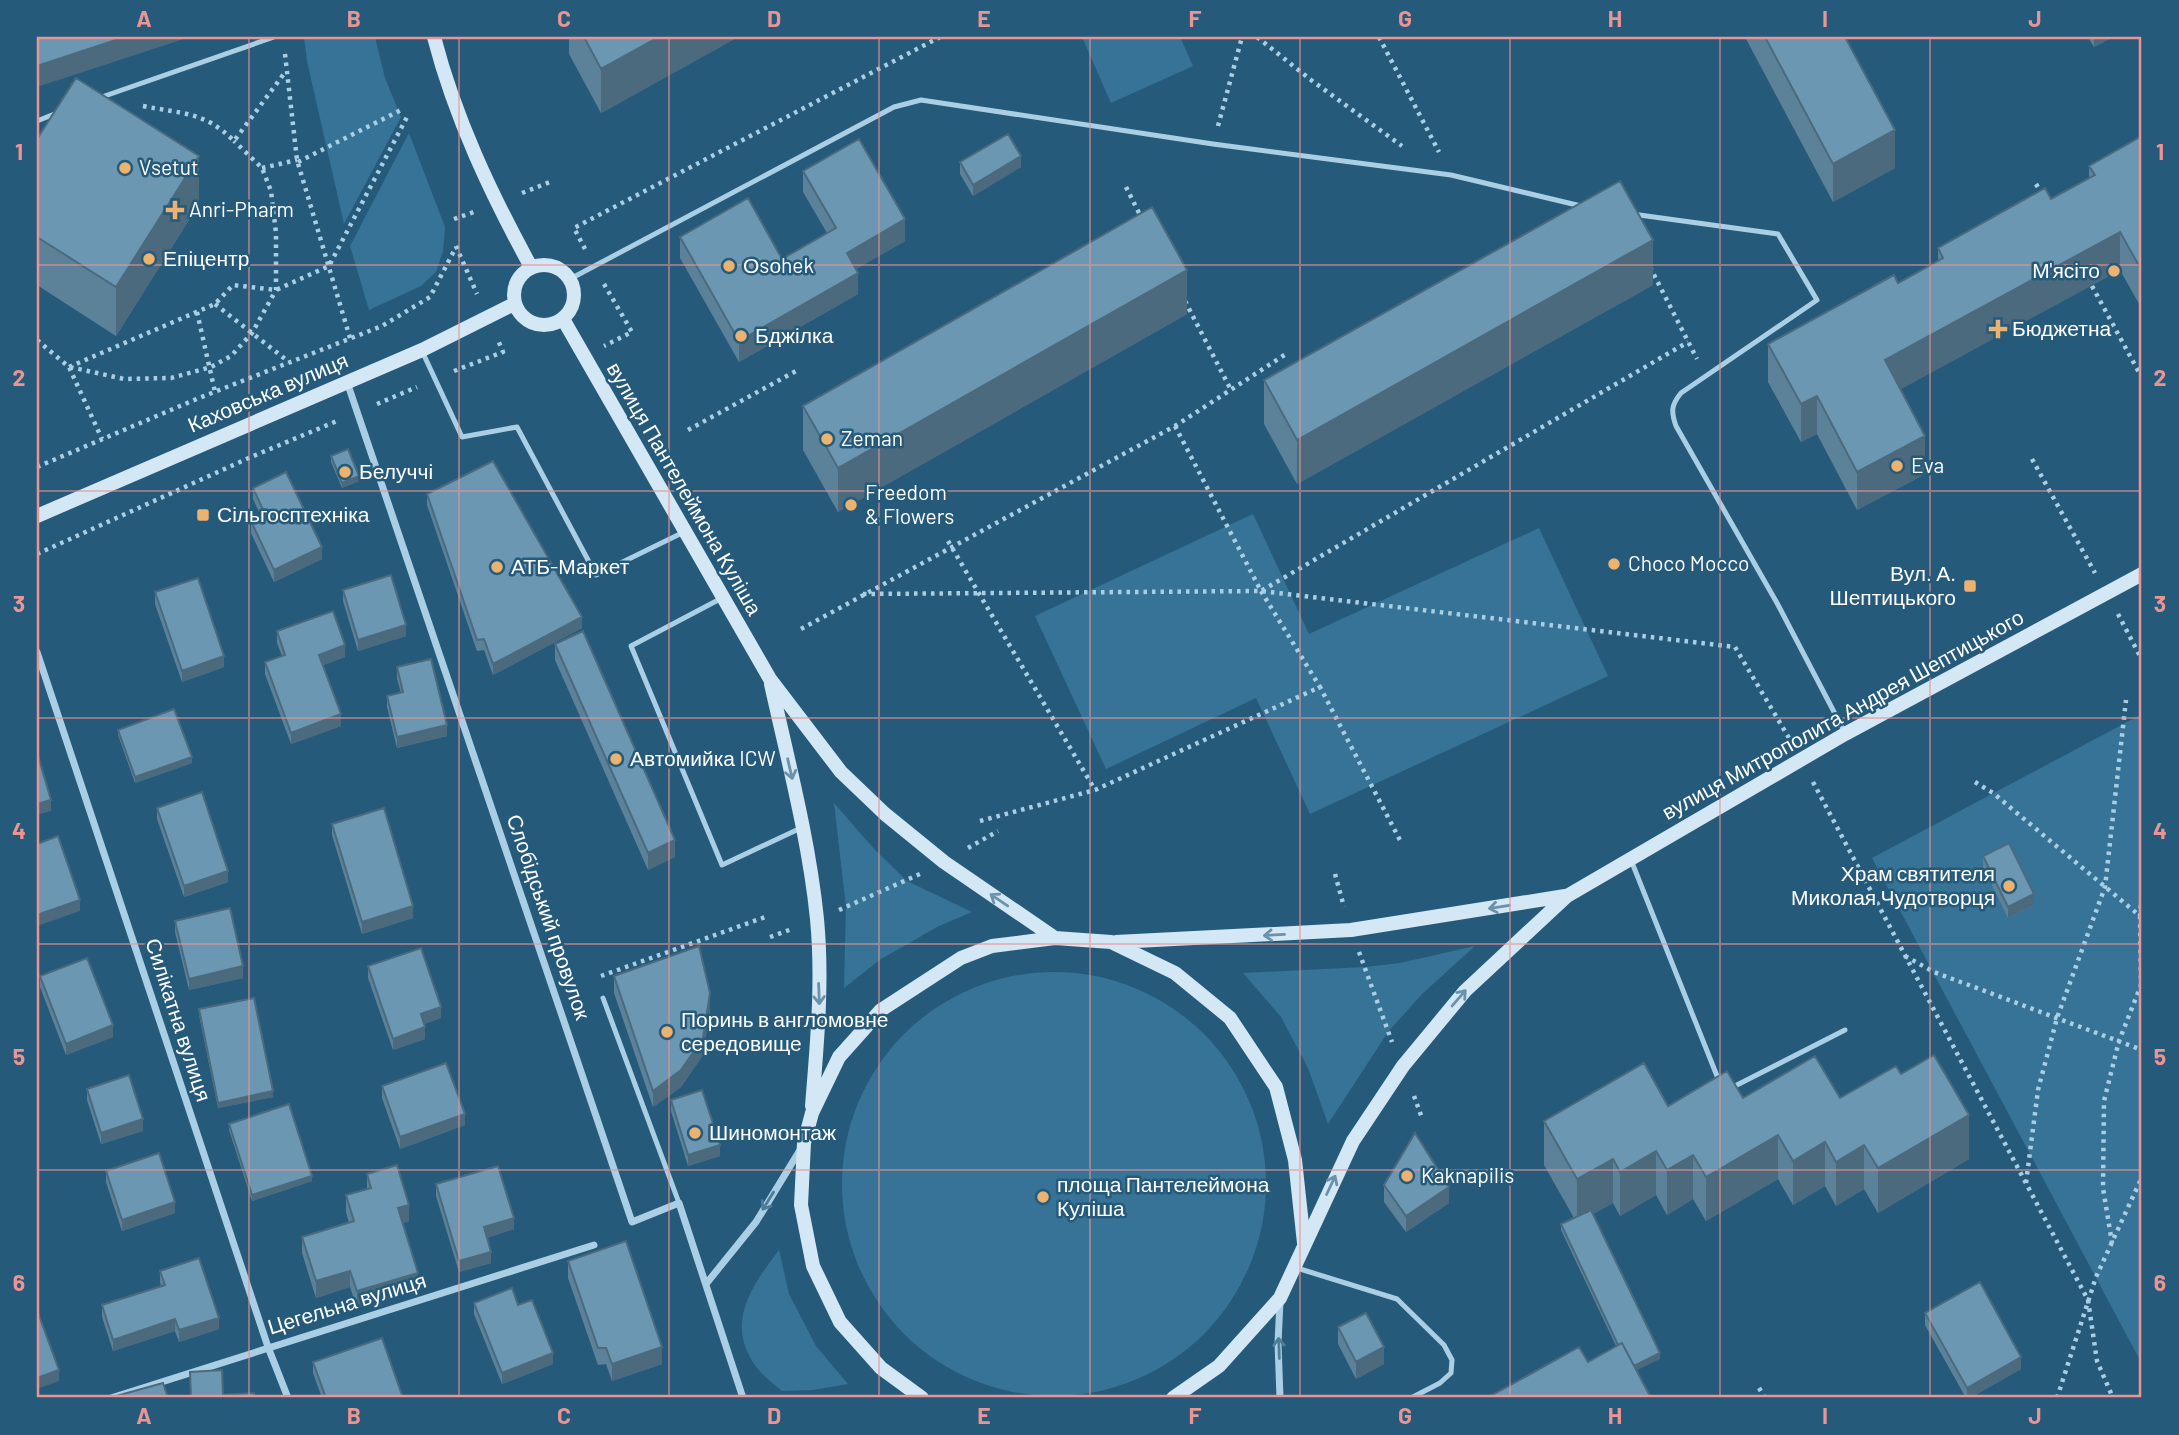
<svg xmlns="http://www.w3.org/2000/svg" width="2179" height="1435" font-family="Barlow,sans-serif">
<rect width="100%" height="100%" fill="#265a7b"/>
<path fill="#377396" d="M304 37H375L385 78 401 117 344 224 307 61Z
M1082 37H1180L1193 66 1111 103Z
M409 133 445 227 443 251 436 272 421 286 369 310 350 246Z
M1253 514 1309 634 1539 528 1608 676 1310 814 1256 698 1106 769 1035 616Z
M2142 714V1364L1872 858Z
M834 803 875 850 907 881 972 912 939 926 881 959 844 988 846 907Z
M1475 946 1422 994 1388 1032 1328 1124 1308 1068 1281 1017 1243 973 1365 967 1400 963Z
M842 1184a212 212 0 1 1 424 0a212 212 0 1 1-424 0Z
M779 1250 789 1294 816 1346 848 1384 813 1390 782 1391C774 1384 764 1377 757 1368 724 1324 751 1287 779 1250Z"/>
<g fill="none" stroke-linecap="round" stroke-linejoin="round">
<path stroke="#aacfe4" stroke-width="4.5" stroke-dasharray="3.5 5" stroke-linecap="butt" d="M1257 37 1311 80 1402 146
M1379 37 1439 152
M285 54 297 160 350 338
M143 106C182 114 204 111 234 141L286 71
M1218 126 1242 37
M298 162 403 109
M262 168 297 160
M2036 184 2042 194
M1126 187 1142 219
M522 193 550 182
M454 219 474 212
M456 246 477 294
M585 249 574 228 940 37
M1650 267 1697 359
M604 284 632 332 604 346
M2092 286 2142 378
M1185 301 1231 390
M215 304 289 362
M197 312 215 392
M37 340 69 367 102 439
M69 367 215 304 233 285 276 290 329 266 407 117
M70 367 124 379 171 378 211 367 231 356 252 333 276 290V233L271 191 262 168 234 141
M454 371 503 352 498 340
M377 404 417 387
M1175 426 1261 591 1688 342
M688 430 796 371
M2032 459 2095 573
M37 467 199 398 382 326 430 297 456 247
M948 541 1095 790
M37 554 251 457 337 421
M1261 591 1320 687
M863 594 1261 591 1735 647 1789 738
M2118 614 2142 660
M801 629 1175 426 1286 354
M1813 782 2088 1300 2097 1361 2113 1398
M1975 782 1993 793 2140 916 2141 985 2119 1041 2104 1101 2103 1188 2112 1243
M980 821 1095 790 1320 687 1402 844
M968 848 998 831
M1335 874 1344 907
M839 910 920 874
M2140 917 2142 887
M770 937 792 929
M1359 952 1392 1042
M1905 956 1934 972 2142 1050
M601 976 768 916
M1414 1096 1422 1118
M2026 1183 2038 1090 2057 1018 2105 887 2126 700
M1759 1388 1765 1398
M2057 1398 2096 1277 2142 1177"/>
<path stroke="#aacfe4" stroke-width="5" d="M99 98 274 37
M37 121 57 113
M1632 214 1778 234 1817 300 1681 393C1671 405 1671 412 1676 426L1777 603 1844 731
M570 279 894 107 921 100 1213 144 1451 175 1581 206
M422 351 462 437 517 427 596 575 684 532
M722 598 631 646 722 865 801 828
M1631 860 1719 1081
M603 998 679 1203
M1731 1088 1845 1030
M1297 1268 1397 1299 1444 1345 1452 1360 1451 1373 1440 1383 1411 1398"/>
<path stroke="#aacfe4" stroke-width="7" d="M347 382 632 1222 679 1203 743 1398
M37 652 268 1347 288 1398
M706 1284 756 1222 800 1150
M1280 1301 1278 1343 1280 1398
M111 1398 594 1245"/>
<path stroke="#d3e7f4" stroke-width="14" d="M434 37C455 118 491 194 531 267
M514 295a30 30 0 1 1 60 0a30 30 0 1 1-60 0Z
M563 319 770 679 841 772 885 814 944 862 1055 938
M37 516 422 350 514 304
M771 684C788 761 809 840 817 919 823 982 817 1044 812 1106
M1116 942 1351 930 1565 896
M922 1398 881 1368 840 1322 813 1266 801 1205 804 1143 812 1113 839 1057 881 1010 961 958 992 946 1055 938 1111 942 1175 973 1230 1018 1276 1087 1295 1160 1304 1243
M1173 1398 1219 1366 1280 1298 1353 1141 1403 1066 1465 991 1567 896 1845 734 2142 574"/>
</g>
<path fill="#5c829a" d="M569 37H738L601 113 569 54Z
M1745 37H1845L1895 168 1833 202Z
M2088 37H2113L2094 47Z
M2142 136V309L2120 270 1900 389 1925 474 1857 510 1817 434 1801 442 1768 382V344L1898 283 1938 261V248L2051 199 2089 178V166Z
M37 139 199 204 116 336 37 285Z
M960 162 1021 167 973 196 960 174Z
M803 171 905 241 856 269 858 294 739 362 680 258V237L782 259 827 233 803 192Z
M1653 285 1297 484 1264 424V380Z
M1187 314 838 512 803 450V406Z
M331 456 359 481 342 488 331 462Z
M253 488 322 559 274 582 251 533V521L261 516 253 499Z
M427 494 582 628 493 675 484 650 477 651 427 505Z
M343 590 406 636 358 651 343 601Z
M155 592 224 667 182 682 155 604Z
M277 631 345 657 323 665 341 726 291 744 265 674V662L282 656 277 643Z
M555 644 675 857 648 870 555 660Z
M397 667 447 736 397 748 387 707V696L401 693 397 679Z
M118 730 192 763 135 783 118 735Z
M157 808 228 882 184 897 157 819Z
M332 824 413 918 362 934 332 835Z
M1983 856 2034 905 2008 918 1983 867Z
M175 921 243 978 189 990 175 932Z
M368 966 441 1018 424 1024 425 1039 393 1050 368 978Z
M40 976 113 1037 66 1055 40 987Z
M614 976 710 1010 703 1055 681 1087 653 1107 614 993Z
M199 1009 273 1097 218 1108 199 1015Z
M1901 1074 1969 1159 1878 1213 1864 1189 1836 1206 1825 1186 1793 1205 1778 1179 1706 1221 1693 1199 1667 1215 1656 1195 1620 1216 1613 1203 1593 1214 1660 1359 1588 1362 1616 1346 1561 1230V1224L1574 1218 1544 1165V1121L1668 1106 1743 1098H1840Z
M382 1086 465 1125 400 1149 382 1098Z
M87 1089 143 1131 101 1144 87 1100Z
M671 1100 720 1156 688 1166 671 1111Z
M229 1124 312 1181 252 1201 229 1130Z
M106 1171 175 1213 122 1231 106 1182Z
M367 1174 409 1221 403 1223 418 1289 357 1308 350 1287 316 1298 302 1253V1237L349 1223 346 1212V1195L367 1189Z
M436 1184 514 1229 487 1238 491 1263 459 1272 436 1196Z
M1384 1185 1449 1203 1406 1232 1384 1202Z
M568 1261 662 1364 612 1381 606 1364 598 1365 568 1278Z
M160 1271 219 1329 179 1342 175 1331 113 1351 102 1317V1305L161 1286 160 1282Z
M474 1303 518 1305 553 1364 502 1384 474 1314Z
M1925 1313 2021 1369 1970 1398H1966L1925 1325Z
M1338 1327 1384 1364 1356 1379 1338 1344Z
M313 1362 403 1398H322L313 1373Z"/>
<path fill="#4b6a7d" d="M125 37H190L37 87V66Z
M659 37H738L601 113V69Z
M2094 37H2113L2094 47Z
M1895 130V168L1833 202V164Z
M199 156V204L116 336V287Z
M1021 156V167L973 196V185Z
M905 219V241L847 274V253Z
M2120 232V270L1885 398V360Z
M1653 240V285L1297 484V440Z
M1187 270V314L838 512V468Z
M858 273V294L739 362V341Z
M1817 396V434L1801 442V404Z
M1925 436V474L1857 510V472Z
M359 476V481L342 488V483Z
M322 547V559L274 582V570Z
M582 617V628L493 675V664Z
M406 625V636L358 651V640Z
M345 645V657L319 667V655Z
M224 656V667L182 682V671Z
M341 714V726L291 744V733Z
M447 725V736L397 748V737Z
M192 757V763L135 783V777Z
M51 800V811L37 815V804Z
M675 840V857L648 870V853Z
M228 871V882L184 897V886Z
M2034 894V905L2008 918V907Z
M80 900V911L37 926V915Z
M413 906V918L362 934V922Z
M243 966V978L189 990V979Z
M710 993V1010L703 1055 681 1087 653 1107V1091Z
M441 1007V1018L421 1025V1014Z
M113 1025V1037L66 1055V1044Z
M425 1027V1039L393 1050V1039Z
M273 1091V1097L218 1108V1103Z
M465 1114V1125L400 1149V1137Z
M1969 1115V1159L1878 1213V1168Z
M143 1119V1131L101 1144V1133Z
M1778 1135V1179L1706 1221V1177Z
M1825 1142V1186L1793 1205V1161Z
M720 1145V1156L688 1166V1155Z
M1864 1145V1189L1836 1206V1162Z
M1656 1151V1195L1620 1216V1172Z
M1693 1155V1199L1667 1215V1170Z
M1613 1159V1203L1577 1223V1179Z
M312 1176V1181L252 1201V1195Z
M1449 1187V1203L1406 1232V1216Z
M175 1202V1213L122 1231V1220Z
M409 1205V1221L398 1224V1208Z
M514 1218V1229L484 1239V1227Z
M491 1252V1263L459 1272V1261Z
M350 1271V1287L316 1298V1281Z
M418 1273V1289L357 1308V1291Z
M219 1318V1329L179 1342V1330Z
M175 1319V1331L113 1351V1340Z
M662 1347V1364L612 1381V1364Z
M1384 1347V1364L1356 1379V1362Z
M553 1353V1364L502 1384V1373Z
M1660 1353V1359L1629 1374V1368Z
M2021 1357V1369L1970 1398H1967V1388Z
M59 1370V1381L37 1389V1378Z"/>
<path fill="#6b97b3" stroke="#4b6a7d" stroke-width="2" d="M37 37H125L37 66Z
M584 37H659L601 69Z
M1765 37H1845L1895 130 1833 164Z
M76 78 199 156 116 287 37 237V139Z
M1008 134 1021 156 973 185 960 162Z
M2142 136V271L2120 232 1885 360 1925 436 1857 472 1817 396 1801 404 1768 344 1894 275 1898 283 1943 258 1938 248 2045 188 2051 199 2095 175 2089 166Z
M859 139 905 219 847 253 858 273 739 341 680 237 748 198 782 259 836 228 803 171Z
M1620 181 1653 240 1297 440 1264 380Z
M1152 207 1187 270 838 468 803 406Z
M348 449 359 476 342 483 331 456Z
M493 461 582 617 493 664 484 639 477 640 427 494Z
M286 472 322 547 274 570 251 521 265 514 253 488Z
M391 575 406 625 358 640 343 590Z
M198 578 224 656 182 671 155 592Z
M333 611 345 645 319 655 341 714 291 733 265 662 285 655 277 631Z
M583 631 675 840 648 853 555 644Z
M431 659 447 725 397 737 387 696 403 692 397 667Z
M174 709 192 757 135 777 118 730Z
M37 752 51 800 37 804Z
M202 792 228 871 184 886 157 808Z
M384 808 413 906 362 922 332 824Z
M58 836 80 900 37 915V844Z
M2009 843 2034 894 2008 907 1983 856Z
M230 908 243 966 189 979 175 921Z
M699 946 710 993 703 1038 681 1070 653 1091 614 976Z
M421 948 441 1007 421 1014 425 1027 393 1039 368 966Z
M87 958 113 1025 66 1044 40 976Z
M254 998 273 1091 218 1103 199 1009Z
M1934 1055 1969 1115 1878 1168 1864 1145 1836 1162 1825 1142 1793 1161 1778 1135 1706 1177 1693 1155 1667 1170 1656 1151 1620 1172 1613 1159 1577 1179 1544 1121 1644 1063 1668 1106 1727 1071 1743 1098 1815 1056 1840 1098 1896 1066 1901 1074Z
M446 1063 465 1114 400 1137 382 1086Z
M129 1075 143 1119 101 1133 87 1089Z
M702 1090 720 1145 688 1155 671 1100Z
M289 1104 312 1176 252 1195 229 1124Z
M1415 1133 1449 1187 1406 1216 1384 1185Z
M159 1153 175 1202 122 1220 106 1171Z
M397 1165 409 1205 398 1208 418 1273 357 1291 350 1271 316 1281 302 1237 354 1221 346 1195 371 1188 367 1174Z
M498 1166 514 1218 484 1227 491 1252 459 1261 436 1184Z
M1591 1210 1660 1353 1634 1366 1622 1343 1618 1345 1561 1224Z
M626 1241 662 1347 612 1364 606 1348H598L568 1261Z
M199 1258 219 1318 179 1330 175 1319 113 1340 102 1305 165 1285 160 1271Z
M1980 1282 2021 1357 1967 1388 1925 1313Z
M512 1288 518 1305 532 1300 553 1353 502 1373 474 1303Z
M37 1313H38L59 1370 37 1378Z
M1366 1313 1384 1347 1356 1362 1338 1327Z
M382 1338 403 1398H326L313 1362Z
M1622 1343 1651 1398H1487L1579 1347 1588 1362Z
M222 1370 223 1395 254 1393V1398H191L190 1372Z
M163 1383 168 1398H109Z"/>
<defs><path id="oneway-shaft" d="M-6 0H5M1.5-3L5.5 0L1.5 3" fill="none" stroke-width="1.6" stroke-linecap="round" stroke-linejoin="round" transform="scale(1.75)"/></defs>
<g stroke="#6b92ab">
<use href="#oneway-shaft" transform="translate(790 769) rotate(77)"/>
<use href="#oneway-shaft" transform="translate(999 900) rotate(-146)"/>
<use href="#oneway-shaft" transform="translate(1499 907) rotate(171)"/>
<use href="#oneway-shaft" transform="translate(1274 935) rotate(177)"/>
<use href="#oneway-shaft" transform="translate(819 994) rotate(88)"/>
<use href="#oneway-shaft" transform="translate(1459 998) rotate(-49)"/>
<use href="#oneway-shaft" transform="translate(1331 1185) rotate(-65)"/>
</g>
<g stroke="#4e7d9a">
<use href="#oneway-shaft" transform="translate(768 1201) rotate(122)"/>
<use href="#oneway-shaft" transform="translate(1279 1348) rotate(-92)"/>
</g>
<path fill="none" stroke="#ea9494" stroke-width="2" stroke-opacity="0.55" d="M249 37V1398M459 37V1398M669 37V1398M879 37V1398M1090 37V1398M1300 37V1398M1510 37V1398M1720 37V1398M1930 37V1398M37 265H2142M37 491H2142M37 718H2142M37 944H2142M37 1170H2142"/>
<g fill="#ecb370" stroke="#265a7b" stroke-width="2.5">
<circle cx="125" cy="168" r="7"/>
<path d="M171.5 199.5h7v7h7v7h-7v7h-7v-7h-7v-7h7z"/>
<circle cx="149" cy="259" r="7"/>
<circle cx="729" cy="266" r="7"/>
<circle cx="2114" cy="271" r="7"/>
<path d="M1994.5 318.5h7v7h7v7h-7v7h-7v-7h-7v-7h7z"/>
<circle cx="741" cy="336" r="7"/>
<circle cx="827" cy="439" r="7"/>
<circle cx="1897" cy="466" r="7"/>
<circle cx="345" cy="472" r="7"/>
<circle cx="851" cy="505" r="7"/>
<rect x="196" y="508" width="14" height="14" rx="3.5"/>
<circle cx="1614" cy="564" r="7"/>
<circle cx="497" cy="567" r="7"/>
<rect x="1963" y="579" width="14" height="14" rx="3.5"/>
<circle cx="616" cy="759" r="7"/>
<circle cx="2009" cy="886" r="7"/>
<circle cx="667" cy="1032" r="7"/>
<circle cx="695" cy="1133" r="7"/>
<circle cx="1407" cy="1176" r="7"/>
<circle cx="1043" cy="1197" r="7"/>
</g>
<g text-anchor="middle" stroke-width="5" stroke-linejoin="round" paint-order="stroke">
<g font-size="21" fill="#fff" stroke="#265a7b" text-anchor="start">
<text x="139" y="175">Vsetut</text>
<text x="189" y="217">Anri-Pharm</text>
<text x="163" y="266">Епіцентр</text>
<text x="743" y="273">Оsоhek</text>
<text x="2100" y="278" text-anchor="end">М'ясіто</text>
<text x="2012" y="336">Бюджетна</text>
<text x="755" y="343">Бджілка</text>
<text x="841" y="446">Zeman</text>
<text x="1911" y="473">Eva</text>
<text x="359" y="479">Белуччі</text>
<text x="865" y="500">Freedom<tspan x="865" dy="24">&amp; Flowers</tspan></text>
<text x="217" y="522">Сільгосптехніка</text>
<text x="1628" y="571">Choco Mocco</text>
<text x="511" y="574">АТБ-Маркет</text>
<text x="1956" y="581" text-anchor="end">Вул. А.<tspan x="1956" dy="24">Шептицького</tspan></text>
<text x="630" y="766">Автомийка ICW</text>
<text x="1995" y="881" text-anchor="end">Храм святителя<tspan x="1995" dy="24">Миколая Чудотворця</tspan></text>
<text x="681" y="1027">Поринь в англомовне<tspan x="681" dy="24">середовище</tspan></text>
<text x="709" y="1140">Шиномонтаж</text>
<text x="1421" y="1183">Kaknapilis</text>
<text x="1057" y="1192">площа Пантелеймона<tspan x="1057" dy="24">Куліша</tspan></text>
</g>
<g font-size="21" fill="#fff" stroke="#265a7b">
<text transform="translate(268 393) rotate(-23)" y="7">Каховська вулиця</text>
<text transform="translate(684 489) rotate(60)" y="7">вулиця Пантелеймона Куліша</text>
<text transform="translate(1843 715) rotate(-29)" y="7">вулиця Митрополита Андрея Шептицького</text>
<text transform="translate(548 917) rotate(71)" y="7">Слобідський провулок</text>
<text transform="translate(178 1020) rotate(72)" y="7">Силікатна вулиця</text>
<text transform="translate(347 1304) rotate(-17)" y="7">Цегельна вулиця</text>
</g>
</g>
<rect width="2179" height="1435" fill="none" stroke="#265a7b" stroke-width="77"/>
<rect x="38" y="38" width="2102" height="1358" fill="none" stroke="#ea9494" stroke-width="2.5"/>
<g font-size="23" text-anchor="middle" font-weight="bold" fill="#ea9494">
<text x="144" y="27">A</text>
<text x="354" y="27">B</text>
<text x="564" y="27">C</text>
<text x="774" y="27">D</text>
<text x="984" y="27">E</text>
<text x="1195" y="27">F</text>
<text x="1405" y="27">G</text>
<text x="1615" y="27">H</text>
<text x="1825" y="27">I</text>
<text x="2035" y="27">J</text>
<text x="19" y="160">1</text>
<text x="2160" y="160">1</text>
<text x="19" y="386">2</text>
<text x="2160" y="386">2</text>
<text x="19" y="612">3</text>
<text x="2160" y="612">3</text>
<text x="19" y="839">4</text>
<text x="2160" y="839">4</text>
<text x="19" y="1065">5</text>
<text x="2160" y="1065">5</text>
<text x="19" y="1291">6</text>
<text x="2160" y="1291">6</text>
<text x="144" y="1424">A</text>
<text x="354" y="1424">B</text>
<text x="564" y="1424">C</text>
<text x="774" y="1424">D</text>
<text x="984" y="1424">E</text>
<text x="1195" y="1424">F</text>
<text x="1405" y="1424">G</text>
<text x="1615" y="1424">H</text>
<text x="1825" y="1424">I</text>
<text x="2035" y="1424">J</text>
</g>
</svg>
